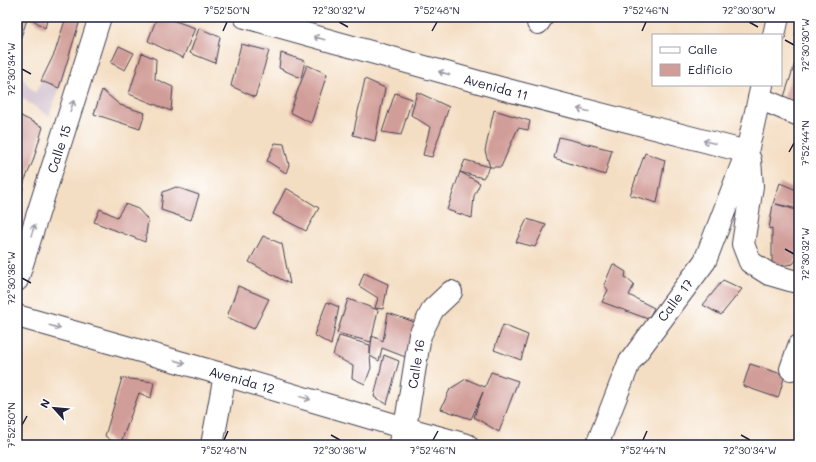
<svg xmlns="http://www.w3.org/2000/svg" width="816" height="462" font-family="Mali,sans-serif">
<rect width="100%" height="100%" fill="#fff"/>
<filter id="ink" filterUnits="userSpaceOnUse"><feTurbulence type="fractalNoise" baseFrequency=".025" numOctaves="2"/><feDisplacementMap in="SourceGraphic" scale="8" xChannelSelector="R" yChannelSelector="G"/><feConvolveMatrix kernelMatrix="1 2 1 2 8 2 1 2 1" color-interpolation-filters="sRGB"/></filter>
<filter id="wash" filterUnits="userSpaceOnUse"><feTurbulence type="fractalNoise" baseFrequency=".012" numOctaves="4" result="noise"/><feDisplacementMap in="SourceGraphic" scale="16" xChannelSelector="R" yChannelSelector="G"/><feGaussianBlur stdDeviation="0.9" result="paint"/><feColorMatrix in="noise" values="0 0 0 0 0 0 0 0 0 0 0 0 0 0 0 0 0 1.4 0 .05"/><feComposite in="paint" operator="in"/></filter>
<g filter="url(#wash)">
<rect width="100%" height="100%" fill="#f4dec3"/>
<path fill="#d0bdcc" d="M22 78 35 93 41 81 59 88 49 116 17 95V82Z"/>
<g id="blocks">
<path fill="#d19d98" d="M17 17H28L17 48Z
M29 17H48L45 28Z
M66 17H81L59 88 41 81 55 52Z
M157 17H164L195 28 183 58 148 41Z
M799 22V37L795 35Z
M199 28 220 37 215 63 190 53Z
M241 44 269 51 255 97 231 86Z
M119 46 134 53 125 70 111 63Z
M142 53 156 59 155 79 173 87 171 111 129 94Z
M281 53 305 61 301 78 279 68Z
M795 63 799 64V103L784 97Z
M307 65 327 74 311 123 290 112Z
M365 79 385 88 375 141 353 135Z
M102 90 120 105 145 113 140 129 94 114Z
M417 92 449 107 432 157 423 155 430 127 411 115Z
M395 93 412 99 401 135 382 132Z
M17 106 21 116 43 127 33 161 24 182 18 214Z
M494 110 530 121 528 130 518 128 501 167H490L485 151Z
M559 137 612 150 605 175 554 158Z
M275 143 284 144 289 165 286 173 267 161Z
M645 153 665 160 657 203 630 195Z
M465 160 490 167 483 178 460 172 480 183 474 196 472 218 447 210 460 172Z
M780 183 799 191V209L776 204 799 211V221L797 223 799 226V256L793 264 772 267V228L769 229 773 204Z
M176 187 199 195 191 220 161 210 163 192Z
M286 188 319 208 306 231 273 214Z
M125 204 138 209 148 220 145 242 94 222 100 209 117 217Z
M527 219 546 225 535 247 516 242Z
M263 236 282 244 290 284 249 262Z
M613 264 626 272 625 277 634 285 629 295 654 308 648 319 602 302 608 290 604 285Z
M364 273 388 284 383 309 375 308 378 298 359 286Z
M723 280 742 289 721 315 703 305Z
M238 286 269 299 254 329 227 317Z
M348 299 378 310 371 342 337 333Z
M327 302 339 307 331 345 314 335Z
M388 313 418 323 408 358 382 348 379 361 370 356 371 368 365 384 352 378 353 366 333 355 339 336 370 345V355L372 336 383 341Z
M503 325 528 335 521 360 494 350Z
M384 355 399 361 387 404 374 397Z
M750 364 785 375 778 398 743 386Z
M491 372 518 381 499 432 474 417 483 392 471 419 441 409 450 389 466 379 485 387Z
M122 378 154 382 151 398 139 393 120 445H117L105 436Z"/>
</g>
</g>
<g filter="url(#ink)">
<use href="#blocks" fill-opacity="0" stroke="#423e4f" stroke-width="1"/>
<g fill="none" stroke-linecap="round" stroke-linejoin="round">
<defs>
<path id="street" d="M245 17 504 89 747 152
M538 23 542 17
M774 35 778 17
M759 98 799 115
M747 153 750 160 752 186 743 244 750 262 769 274 793 281
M17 280 100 17
M17 316 225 375 405 428 467 445
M791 369 799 346
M212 445 225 375
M399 445 405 428 420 335 433 309 451 292
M597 445 629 363 705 261 747 152 762 85"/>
</defs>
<use href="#street" stroke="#423e4f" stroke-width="24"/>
<use href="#street" stroke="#fff" stroke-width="22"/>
</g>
<defs><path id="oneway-shaft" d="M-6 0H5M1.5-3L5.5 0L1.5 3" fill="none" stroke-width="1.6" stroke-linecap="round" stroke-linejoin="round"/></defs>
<g stroke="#9c9ca7">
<use href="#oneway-shaft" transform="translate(319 38) rotate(-164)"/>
<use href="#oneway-shaft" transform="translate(444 73) rotate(-164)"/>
<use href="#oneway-shaft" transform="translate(72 106) rotate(-72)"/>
<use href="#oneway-shaft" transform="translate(583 110) rotate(-166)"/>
<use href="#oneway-shaft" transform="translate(709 142) rotate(-166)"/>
<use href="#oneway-shaft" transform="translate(33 230) rotate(-72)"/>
<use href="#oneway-shaft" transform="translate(55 327) rotate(16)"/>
<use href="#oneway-shaft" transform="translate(180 362) rotate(16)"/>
<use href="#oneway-shaft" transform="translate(305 398) rotate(17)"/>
</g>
</g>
<path fill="none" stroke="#22223b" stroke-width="1.5" d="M339 22 348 27M749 22 758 27M223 31 227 22M432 31 437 22M642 31 646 22M785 40 794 45M22 69 31 74M789 152 794 143M785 249 794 254M22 278 31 283M22 425 27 416M331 435 340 440M741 435 750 440M224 440 228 431M433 440 438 431M643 440 647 431"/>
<g text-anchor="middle" stroke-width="3" stroke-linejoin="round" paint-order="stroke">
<g font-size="13" fill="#22223b" stroke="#fff">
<text transform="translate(496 87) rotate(15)" y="5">Avenida 11</text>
<text transform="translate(59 149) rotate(-72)" y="5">Calle 15</text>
<text transform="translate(675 300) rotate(-53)" y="5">Calle 17</text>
<text transform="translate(416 364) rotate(-81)" y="5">Calle 16</text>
<text transform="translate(242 380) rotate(16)" y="5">Avenida 12</text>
</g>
</g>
<rect width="816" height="462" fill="none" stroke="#fff" stroke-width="44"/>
<rect x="652" y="34" width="130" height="52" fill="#ffffff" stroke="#a7a7b1"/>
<rect x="660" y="47" width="20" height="6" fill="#ffffff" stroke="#a7a7b1"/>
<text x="688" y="54" font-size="12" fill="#22223b">Calle</text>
<rect x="660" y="64" width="20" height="12" fill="#d19d98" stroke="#a7a7b1"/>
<text x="688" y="74" font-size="12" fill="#22223b">Edificio</text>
<g transform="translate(54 408) rotate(297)" stroke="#ffffff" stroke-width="3" paint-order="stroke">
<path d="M0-3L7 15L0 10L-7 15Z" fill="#22223b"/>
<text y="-6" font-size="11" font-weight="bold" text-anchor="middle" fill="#22223b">N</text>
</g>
<rect x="22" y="22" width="772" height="418" fill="none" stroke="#22223b" stroke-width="1.5"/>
<g font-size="10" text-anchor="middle" fill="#22223b">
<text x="227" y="14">7°52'50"N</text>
<text x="339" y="14">72°30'32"W</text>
<text x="437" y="14">7°52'48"N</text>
<text x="646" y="14">7°52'46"N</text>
<text x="749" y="14">72°30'30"W</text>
<text transform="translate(805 45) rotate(-90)" y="4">72°30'30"W</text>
<text transform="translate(11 69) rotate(-90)" y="4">72°30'34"W</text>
<text transform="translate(805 143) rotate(-90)" y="4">7°52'44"N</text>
<text transform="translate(805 254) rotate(-90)" y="4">72°30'32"W</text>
<text transform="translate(11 278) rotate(-90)" y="4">72°30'36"W</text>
<text transform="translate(11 425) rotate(-90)" y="4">7°52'50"N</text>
<text x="224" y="454">7°52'48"N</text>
<text x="340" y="454">72°30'36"W</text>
<text x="433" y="454">7°52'46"N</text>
<text x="643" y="454">7°52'44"N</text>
<text x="750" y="454">72°30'34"W</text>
</g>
</svg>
